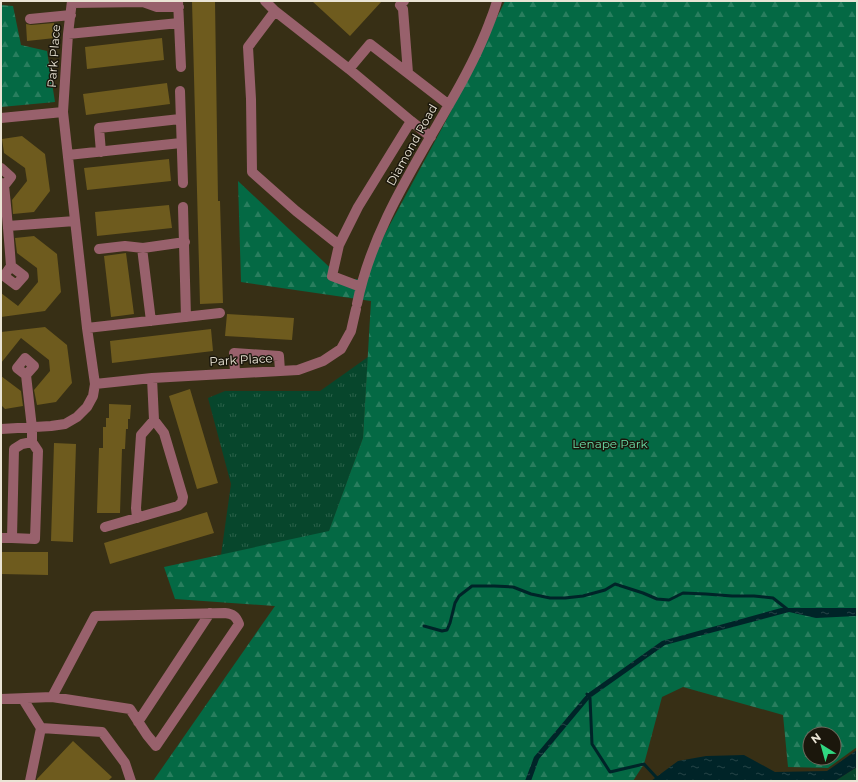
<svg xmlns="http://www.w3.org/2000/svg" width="858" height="782" font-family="Montserrat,sans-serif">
<defs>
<pattern id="grass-tufts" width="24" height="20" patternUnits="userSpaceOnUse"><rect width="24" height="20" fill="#07462c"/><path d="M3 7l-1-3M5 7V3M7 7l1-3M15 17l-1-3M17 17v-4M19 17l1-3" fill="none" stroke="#2b614a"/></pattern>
<pattern id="forest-firs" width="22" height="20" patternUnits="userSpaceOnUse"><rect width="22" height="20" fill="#046944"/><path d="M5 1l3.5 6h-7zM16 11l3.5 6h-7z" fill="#297e5e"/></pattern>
<pattern id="water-ripples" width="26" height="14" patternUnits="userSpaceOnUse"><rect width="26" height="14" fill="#002428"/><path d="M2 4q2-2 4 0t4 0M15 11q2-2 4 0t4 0" fill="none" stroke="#254446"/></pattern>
</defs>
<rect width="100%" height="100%" fill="#372f15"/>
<path fill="url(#grass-tufts)" d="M368 357 363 438 329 532 221 555 231 484 208 398 225 391H320Z
M857 767V781H835Z"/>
<path fill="url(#forest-firs)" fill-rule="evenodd" d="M505 1H857V747L828 768 788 767 783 715 683 687 662 697 644 764 633 781H153L275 606 175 599 164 567 329 531 363 438 371 301 241 282 238 181 341 278 366 280 374 254 448 117ZM810 734H834V758H810Z
M1 5 13 6 21 45 47 51 55 102 1 107Z"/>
<path fill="url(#water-ripples)" d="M781 608H857V616L816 618 789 612 665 645 590 698 539 759 531 781H525L534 757 587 694 662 641Z
M857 750V767L835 781H651L678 761 706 756 744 755 775 772 827 771Z"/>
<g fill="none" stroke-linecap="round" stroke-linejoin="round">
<path stroke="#002428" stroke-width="3" d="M424 626 442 631 447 630 450 623 455 603 459 596 472 586H494L513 587 531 594 550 598H565L583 596 605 590 615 584 643 593 657 599 669 600 683 593 706 594 732 596H754L773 598 787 609
M587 694 590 698 592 744 610 772 644 764 656 777"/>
</g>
<path fill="#6e5b1e" d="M192 1H215L218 201H220L223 303 200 304Z
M312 1H382L350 36Z
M54 23 55 38 27 41 26 24 31 25Z
M162 38 164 60 87 69 85 47Z
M167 83 170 104 86 115 83 94Z
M22 136 45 154 50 191 34 212 13 214 12 200 27 181 25 168 4 153 2 139Z
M169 159 171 181 87 190 84 168Z
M169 205 172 228 97 236 95 212Z
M34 236 57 254 61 292 45 311 1 317V293L18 306 38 282 37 268 17 253 15 238Z
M126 253 134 314 111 317 104 256Z
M227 314 294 318 292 340 225 336Z
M45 327 67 345 72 383 56 402 37 405 34 390 50 371 49 360 21 338 1 363V332Z
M211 329 213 351 112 363 110 341Z
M1 376 21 391 23 406 5 409 1 405Z
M190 389 218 483 197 489 169 396Z
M109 404 131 405 130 419H128V429H126L125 449H122L120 513H97L99 448H103V427H106V418H109Z
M54 443 76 444 73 542 51 541Z
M207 512 214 533 110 564 104 543Z
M1 552H48V575L1 574Z
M73 741 112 777 108 781H37V779Z"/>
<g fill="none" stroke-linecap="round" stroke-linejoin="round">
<path stroke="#98616c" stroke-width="10" d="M178 1 181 67
M265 1 275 11 248 47 251 99 252 172 296 211 339 245 358 207 411 121 431 137
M404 1 400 5 403 9 408 73
M72 3 143 2 157 7H179
M275 11 349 69 370 44 449 105
M30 19 71 15
M68 34 179 23
M349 69 411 121
M180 91 183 183
M1 118 63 112
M101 152 99 128 180 119
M68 155 181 143
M1 168 11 177 4 186
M1 183 4 186C7 212 9 239 11 266L4 276 16 285 24 276 11 266
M183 207 186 317
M8 226 75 221
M339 245 332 276 361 287
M142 248 151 321
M99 249 125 246 143 248 185 242
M357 304C371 233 412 170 447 108 463 81 478 53 489 24 492 16 495 9 497 1
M87 328 220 313
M235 373 234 353 279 356 280 371
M26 375 34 366 25 358 17 368 26 375 32 428V442L38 451 35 539 12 538 14 449 22 444 32 442
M95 384 152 378 298 370 323 361 341 349 351 331 356 309
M1 429 51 426 65 424 77 417 87 407 93 396 95 384 87 328 63 112 68 34 72 1
M137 518 136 508 141 435 154 420
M105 527 178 506 182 502 183 497 164 433 154 420 152 378
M1 538H12
M1 699 52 697 130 709 147 735 156 746 239 624C236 616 233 614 225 613L95 616 52 697
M23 699 41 728 30 781
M138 722 210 613
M41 728 102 732 125 763 131 781"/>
</g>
<g text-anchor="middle" stroke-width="3" stroke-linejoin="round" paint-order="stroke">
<g font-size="12" fill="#eae4d5" stroke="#1b170c">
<text transform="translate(54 56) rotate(-86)" y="4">Park Place</text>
<text transform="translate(412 145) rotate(-61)" y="4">Diamond Road</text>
<text transform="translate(241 360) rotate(-3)" y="4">Park Place</text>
</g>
<g font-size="12" fill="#6ddfa8" stroke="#1b170c">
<text x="610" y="448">Lenape Park</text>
</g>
</g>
<rect width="858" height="782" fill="none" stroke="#eae4d5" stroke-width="4"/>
<g transform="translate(822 746) rotate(323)"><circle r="19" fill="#1b170c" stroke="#6e695c"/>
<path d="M0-3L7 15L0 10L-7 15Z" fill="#30d882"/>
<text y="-6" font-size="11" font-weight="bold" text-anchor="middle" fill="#eae4d5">N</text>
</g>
</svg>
